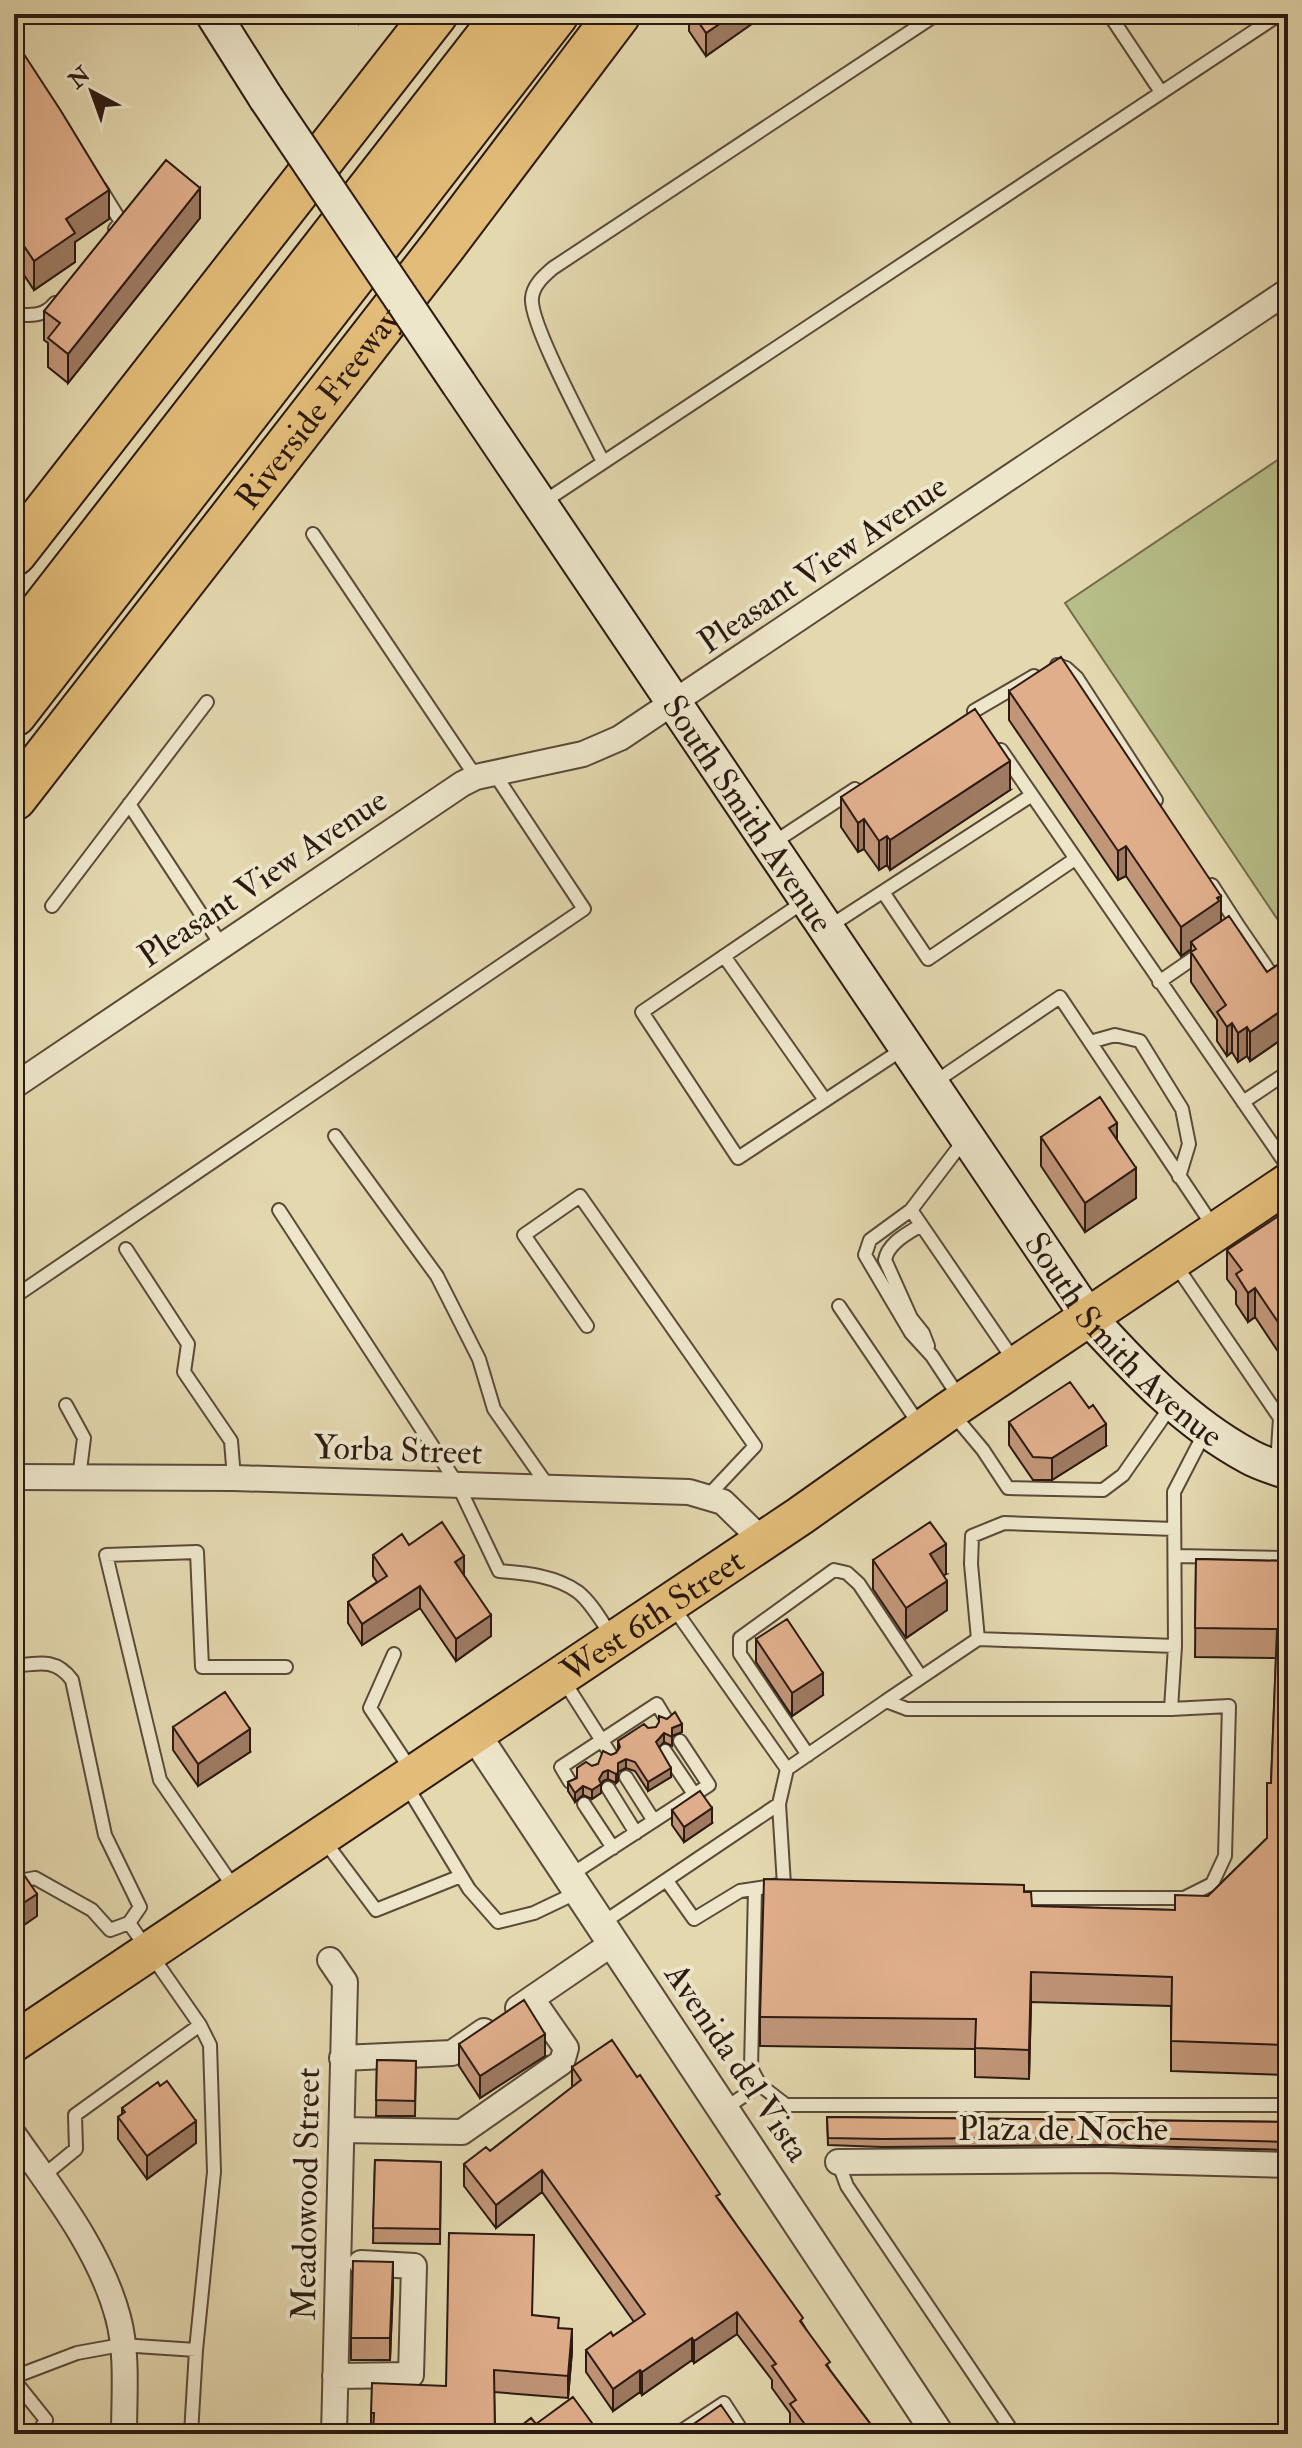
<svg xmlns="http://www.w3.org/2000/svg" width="1302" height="2448" font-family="'IM FELL Double Pica',serif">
<rect width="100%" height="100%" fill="#e4d8af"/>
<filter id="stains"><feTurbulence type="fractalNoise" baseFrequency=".0025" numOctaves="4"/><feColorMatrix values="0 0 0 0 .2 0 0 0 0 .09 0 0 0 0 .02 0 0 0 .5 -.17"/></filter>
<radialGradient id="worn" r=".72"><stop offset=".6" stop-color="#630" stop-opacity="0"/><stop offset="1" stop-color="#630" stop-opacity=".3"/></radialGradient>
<path fill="#b7be88" stroke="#726c4d" stroke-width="2" d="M1288 453V935L1065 603Z"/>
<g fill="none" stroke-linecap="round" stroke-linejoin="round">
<defs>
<path id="service" d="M1109 14 1161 92
M100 188 121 222 115 229
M14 315C31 315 44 317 55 303
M603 462C589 433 529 323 532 298 533 285 544 276 553 268L937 14
M542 503 1280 14
M313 534 476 777
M1057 665 1066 668 1077 678 1156 800
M974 711 1034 676
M1001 750 1288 1167
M129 804 222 946
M773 843 855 789
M1212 885 1239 927 1226 936
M883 892 928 959 1075 859
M805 901 642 1012 738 1158 903 1049
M52 906 207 702
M830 926 1032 795
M1239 927 1278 984
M724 956 825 1100
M1159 982 1204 951
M1090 1042 1115 1035 1140 1041 1182 1109 1189 1144 1179 1177
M935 1082 1060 997 1215 1229
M1243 1102 1288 1072
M335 1136 437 1276 479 1359 494 1409 548 1486
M965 1139 911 1210 1015 1362
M279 1210 458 1485 499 1571C526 1573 556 1576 578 1592 592 1603 603 1624 613 1638
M911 1210 870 1240 865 1255 911 1333 932 1356 961 1400
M921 1225C907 1234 888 1243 885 1260L911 1318 923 1333 928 1346
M126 1249 188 1344 184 1372 231 1441 234 1478
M1175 1264 1280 1418 1277 1465
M14 1297 584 909 494 773
M839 1306 921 1427
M587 1326 524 1235 580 1196 755 1446 707 1497
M66 1405 84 1438 79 1478
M952 1413 983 1450 1008 1488 1103 1490 1123 1475 1171 1406
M1175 1556 1288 1558
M673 1607 787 1769 886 1701 907 1709H1171L1175 1646 1174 1492 1205 1432
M978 1639 971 1564 972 1536 1004 1523 1174 1529
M394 1654 370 1708 411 1770
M14 1666C39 1663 56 1658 72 1680L105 1835 140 1907 129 1923 110 1930 92 1910 35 1878 14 1882
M562 1678 611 1755
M886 1701 978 1639 1175 1646
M665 1751 694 1794
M808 1755 740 1654V1638L834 1570 847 1573 859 1584 921 1677
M626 1777 654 1821
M570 1782 561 1767 657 1704 666 1719
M405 1783 469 1889 498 1922 534 1913 578 1892
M608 1788 636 1833
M584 1804 613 1848
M779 1804 784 1885
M323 1839 376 1910 461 1876
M569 1876 709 1785 680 1741
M667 1881 694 1919 740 1891 780 1885
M235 1889 160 1780 106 1555 197 1552 202 1667H286
M755 1889 751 2068 760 2085
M1018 1898H1184L1212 1884 1225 1856 1229 1706 1171 1709
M129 1923 200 2025
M601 1924 779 1804 787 1769
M724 2109 760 2085 786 2105H1288
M838 2162 847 2186 1014 2434
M43 2176 76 2149 75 2115 200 2025 210 2045 214 2172 196 2350 191 2434
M14 2377 77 2353 121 2345 196 2350
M14 2380 46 2420 37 2434
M677 2434 724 2403 744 2434"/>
<path id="minor" d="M14 1086 462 784 476 777 583 754 620 738 1288 291
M14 1477 234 1478 689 1492 723 1502 763 1541
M330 1960 345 1982 334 2434
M518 2008 613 1943
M342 2058 452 2053 484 2031
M342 2130 462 2132 562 2062 566 2048 532 1999
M14 2135C53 2191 100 2250 118 2317 128 2354 124 2396 124 2434
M838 2162 1101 2160 1288 2165
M335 2376 411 2375 414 2266 361 2263"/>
<path id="tertiary" d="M474 1733 938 2434"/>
<g id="secondary">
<path d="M213 14 266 98"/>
<path id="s1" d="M459 384 1089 1318C1137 1370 1185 1422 1248 1456 1260 1463 1275 1467 1288 1472"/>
</g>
<g id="primary">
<path id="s2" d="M14 2042 800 1516 950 1410 1288 1183"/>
</g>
<g id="motorway">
<path d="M14 553 435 14"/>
<path d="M14 647 506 14"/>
<path d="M14 714 556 14"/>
<path id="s3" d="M14 798 443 246 618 14"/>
</g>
</defs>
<use href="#service" stroke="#5a4a39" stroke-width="16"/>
<use href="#minor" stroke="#5a4a39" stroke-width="28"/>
<use href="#tertiary" stroke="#5a4a39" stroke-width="34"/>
<use href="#secondary" stroke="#2c1a12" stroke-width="38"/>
<use href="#primary" stroke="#2c1a12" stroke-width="42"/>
<use href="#motorway" stroke="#2c1a12" stroke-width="48"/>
<use href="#service" stroke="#ede6cb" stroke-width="12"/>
<use href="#minor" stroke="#ede6cb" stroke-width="24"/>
<use href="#tertiary" stroke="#ede6cb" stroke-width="30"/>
<use href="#secondary" stroke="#ede6cb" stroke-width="34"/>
<use href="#primary" stroke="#e2bc78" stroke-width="38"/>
<use href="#motorway" stroke="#e2bc78" stroke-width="44"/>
<defs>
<path id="secondary-bridge" d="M266 98 459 384"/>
</defs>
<use href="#secondary-bridge" stroke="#2c1a12" stroke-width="38" stroke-linecap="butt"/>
<use href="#secondary-bridge" stroke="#ede6cb" stroke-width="34"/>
</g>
<path fill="#c19678" stroke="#2c1a12" stroke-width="2" d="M348 14H366L359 23Z
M689 14H766L706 56 689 31Z
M14 39 109 219 75 242V262L34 290 14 260Z
M200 218 68 383 48 367V343L44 340V311Z
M1009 691 1267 972 1288 958V1035L1250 1061 1247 1056 1238 1062 1232 1052 1227 1056 1217 1041V1020L1191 982V949L1181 956 1126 876 1118 880 1009 720Z
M1010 790 890 870 887 865 879 870 864 849 858 852 841 827V797Z
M1041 1137 1117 1140 1136 1198 1085 1232 1041 1166Z
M1288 1215V1386L1285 1382V1362L1255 1317 1248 1322 1236 1304V1291L1227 1279V1250Z
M1009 1422 1106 1446 1052 1480H1033L1009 1445Z
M409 1545 464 1576 491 1636 456 1661 420 1608 362 1645 348 1623V1602L377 1582 373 1576V1555Z
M1196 1559 1288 1561V2075L1171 2071V2006L1031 2002 1029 2079 975 2077V2049L760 2046V2017L1024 1892 1032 1906 1175 1910 1208 1896 1267 1838 1271 1783 1276 1658 1195 1657Z
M873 1560 946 1574 943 1575 947 1610 906 1638 873 1589Z
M756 1639 823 1695 792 1716 756 1662Z
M173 1727 250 1752 198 1786 173 1750Z
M648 1728 682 1732 672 1736V1746L664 1742 659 1747 671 1777 648 1791 635 1771 626 1768 618 1772V1781L616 1783 608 1779 603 1781 601 1785V1793L592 1799 583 1795 575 1802 568 1791V1782L577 1778 592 1766 598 1764 611 1755 616 1753 618 1749V1741Z
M672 1810 712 1823 684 1842 672 1825Z
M459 2044 545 2056 480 2098 459 2066Z
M377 2060 416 2061 415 2116H376Z
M572 2067 720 2201 803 2324 830 2370 878 2434H796L790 2426V2413L772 2388V2380L737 2334 694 2363 692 2360 642 2395 640 2392 613 2411 586 2372V2350L613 2336 634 2322 542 2192 496 2228 464 2186V2164L490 2151 572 2088Z
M160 2086 196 2143 147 2179 118 2139V2117L122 2114V2108Z
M827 2117 1288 2122V2150L1101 2145 883 2147 828 2145Z
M375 2160 441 2162 440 2244 373 2243Z
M393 2285 390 2360H351V2338Z
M533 2315 559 2328 572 2351 568 2398 494 2392 495 2434H371V2413L446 2386Z"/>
<path fill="#9d7a61" stroke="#2c1a12" stroke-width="2" d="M359 14H366L359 23Z
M734 14H766L706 56V33Z
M200 188V218L68 383V354Z
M109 190V219L75 242V262L34 290V261L66 219Z
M1010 761V790L890 870V840Z
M864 819V849L858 852V823Z
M887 836V865L879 870V841Z
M1126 846V876L1118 880V851Z
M1221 896V925L1191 942V949L1181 956V927Z
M1288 1006V1035L1250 1061V1032Z
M1232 1023V1052L1227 1056V1027Z
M1247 1027V1056L1238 1062V1033Z
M1117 1123V1152L1109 1128Z
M1136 1168V1198L1085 1232V1203Z
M1255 1288V1317L1248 1322V1293Z
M1106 1424V1446L1052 1480V1458Z
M946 1544V1574L930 1584V1554Z
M464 1556V1577L455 1562Z
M947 1581V1610L906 1638V1608Z
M420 1586V1608L362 1645V1624Z
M491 1615V1636L456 1661V1639Z
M823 1673V1695L792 1716V1693Z
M682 1724V1732L672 1736V1728Z
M250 1729V1752L198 1786V1764Z
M664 1733V1742L656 1751V1742Z
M626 1759V1768L618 1772V1763Z
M671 1768V1777L648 1791V1782Z
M608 1770V1779L603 1781 601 1785V1793L592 1799V1790L603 1772Z
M618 1773V1781L616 1783V1774Z
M583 1786V1795L575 1802V1793Z
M712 1808V1823L684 1842V1827Z
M37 1894V1916L14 1932V1909Z
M1031 1972V2002L1029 2079V2050Z
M545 2034V2056L480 2098V2076Z
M196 2121V2143L147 2179V2156Z
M542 2170V2192L496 2228V2205Z
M393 2262V2285L390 2360V2338Z
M737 2312V2334L694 2363V2341Z
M572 2329V2351L568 2398V2376Z
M692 2338V2360L642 2395V2372Z
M640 2370V2392L613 2411V2389Z"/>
<path fill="#e0ae8b" stroke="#2c1a12" stroke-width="2" d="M693 14H734L706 33Z
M14 39 61 111 109 190 66 219 75 233 34 261 14 231V189L17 187 14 182Z
M166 160 200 188 68 354 48 338 60 323 44 311Z
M1061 657 1221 896 1217 898 1219 901 1181 927 1126 846 1118 851 1009 691Z
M975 709 1010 761 890 840 887 836 879 841 864 819 858 823 841 797Z
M1229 916 1267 972 1288 958V1006L1250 1032 1247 1027 1238 1033 1232 1023 1227 1027 1217 1012 1226 1005 1191 952 1196 949 1191 942Z
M1100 1097 1117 1123 1109 1128 1136 1168 1085 1203 1041 1137Z
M1286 1211 1288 1215V1337L1255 1288 1248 1293 1236 1274 1242 1270 1227 1250Z
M1070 1382 1089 1408 1093 1405 1106 1424 1052 1458 1033 1457 1009 1422Z
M442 1522 464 1556 455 1562 491 1615 456 1639 420 1586 362 1624 348 1602 387 1576 373 1555 402 1534 409 1545Z
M930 1522 946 1544 930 1554 947 1581 906 1608 873 1560Z
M1196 1559 1288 1561V2045L1171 2041 1172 1977 1031 1972 1029 2050 975 2048 976 2019 760 2017 764 1879 1024 1885V1892H1031L1032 1906 1175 1910V1895L1208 1896 1267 1838V1783H1271L1277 1629 1195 1628Z
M787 1619 823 1673 792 1693 756 1639Z
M225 1692 250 1729 198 1764 173 1727Z
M675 1712 682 1724 672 1728V1737L664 1733 656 1742 671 1768 648 1782 635 1762 626 1759 618 1763V1773L616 1774 608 1770 603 1772 599 1779 601 1784 592 1790 583 1786 575 1793 568 1782 577 1778V1768L586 1762 592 1766 598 1764 603 1751 611 1755 616 1753 620 1747 618 1741 644 1724 648 1728 656 1727 659 1722V1716L667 1719Z
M700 1791 712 1808 684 1827 672 1810Z
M20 1869 37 1894 14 1909V1873Z
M524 2000 545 2034 480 2076 459 2044Z
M612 2040 637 2077 640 2075 720 2194 716 2196 803 2318 800 2321 830 2362 826 2365 878 2434H812L790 2404 796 2400 772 2366 776 2364 737 2312 694 2341 692 2338 642 2372 640 2370 613 2389 586 2350 611 2332 613 2336 645 2314 542 2170 496 2205 464 2164 486 2147 490 2151 581 2080 572 2067Z
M377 2060 416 2061 415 2101 376 2100Z
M167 2081 196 2121 147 2156 118 2117 125 2112 122 2108 158 2082 160 2086Z
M827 2117 1288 2122V2142L1101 2137 883 2139 828 2138Z
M375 2160 441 2162 440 2229 373 2228Z
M449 2233 534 2235 532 2315 559 2318 558 2328 572 2329 568 2376 494 2370 495 2434H373L374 2413H371L372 2383 446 2386Z
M353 2261 393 2262 390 2338H351Z
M573 2397 600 2434H513L512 2433 531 2418 536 2424Z
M721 2405 741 2434H688L685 2430Z"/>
<g text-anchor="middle" stroke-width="8" stroke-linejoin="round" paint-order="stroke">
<g font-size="34" fill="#2c1a12" stroke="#ede6cb">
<text dy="12" stroke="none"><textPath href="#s3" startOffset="494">Riverside Freeway</textPath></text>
<text transform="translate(822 563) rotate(-34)" y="12">Pleasant View Avenue</text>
<text dy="12" stroke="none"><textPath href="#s1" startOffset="518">South Smith Avenue</textPath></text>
<text transform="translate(262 877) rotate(-34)" y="12">Pleasant View Avenue</text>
<text dy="12" stroke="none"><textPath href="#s1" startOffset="1166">South Smith Avenue</textPath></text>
<text transform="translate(398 1449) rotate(2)" y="12">Yorba Street</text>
<text dy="12" stroke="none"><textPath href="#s2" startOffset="768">West 6th Street</textPath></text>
<text transform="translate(738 2062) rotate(56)" y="12">Avenida del Vista</text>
<text x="1063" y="2140">Plaza de Noche</text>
<text transform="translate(305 2194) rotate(-89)" y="12">Meadowood Street</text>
</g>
</g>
<rect width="1302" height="2448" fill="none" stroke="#e4d8af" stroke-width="48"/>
<rect x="16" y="16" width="1270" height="2416" fill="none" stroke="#2c1a12" stroke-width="4"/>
<rect x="24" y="24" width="1254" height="2400" fill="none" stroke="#2c1a12" stroke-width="2"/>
<g transform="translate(92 92) rotate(319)" stroke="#ede6cb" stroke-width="6" paint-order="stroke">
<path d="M0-6L14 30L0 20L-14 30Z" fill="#2c1a12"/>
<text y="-12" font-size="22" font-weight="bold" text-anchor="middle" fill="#2c1a12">N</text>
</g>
<rect width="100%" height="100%" filter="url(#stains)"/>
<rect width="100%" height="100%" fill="url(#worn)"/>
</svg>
